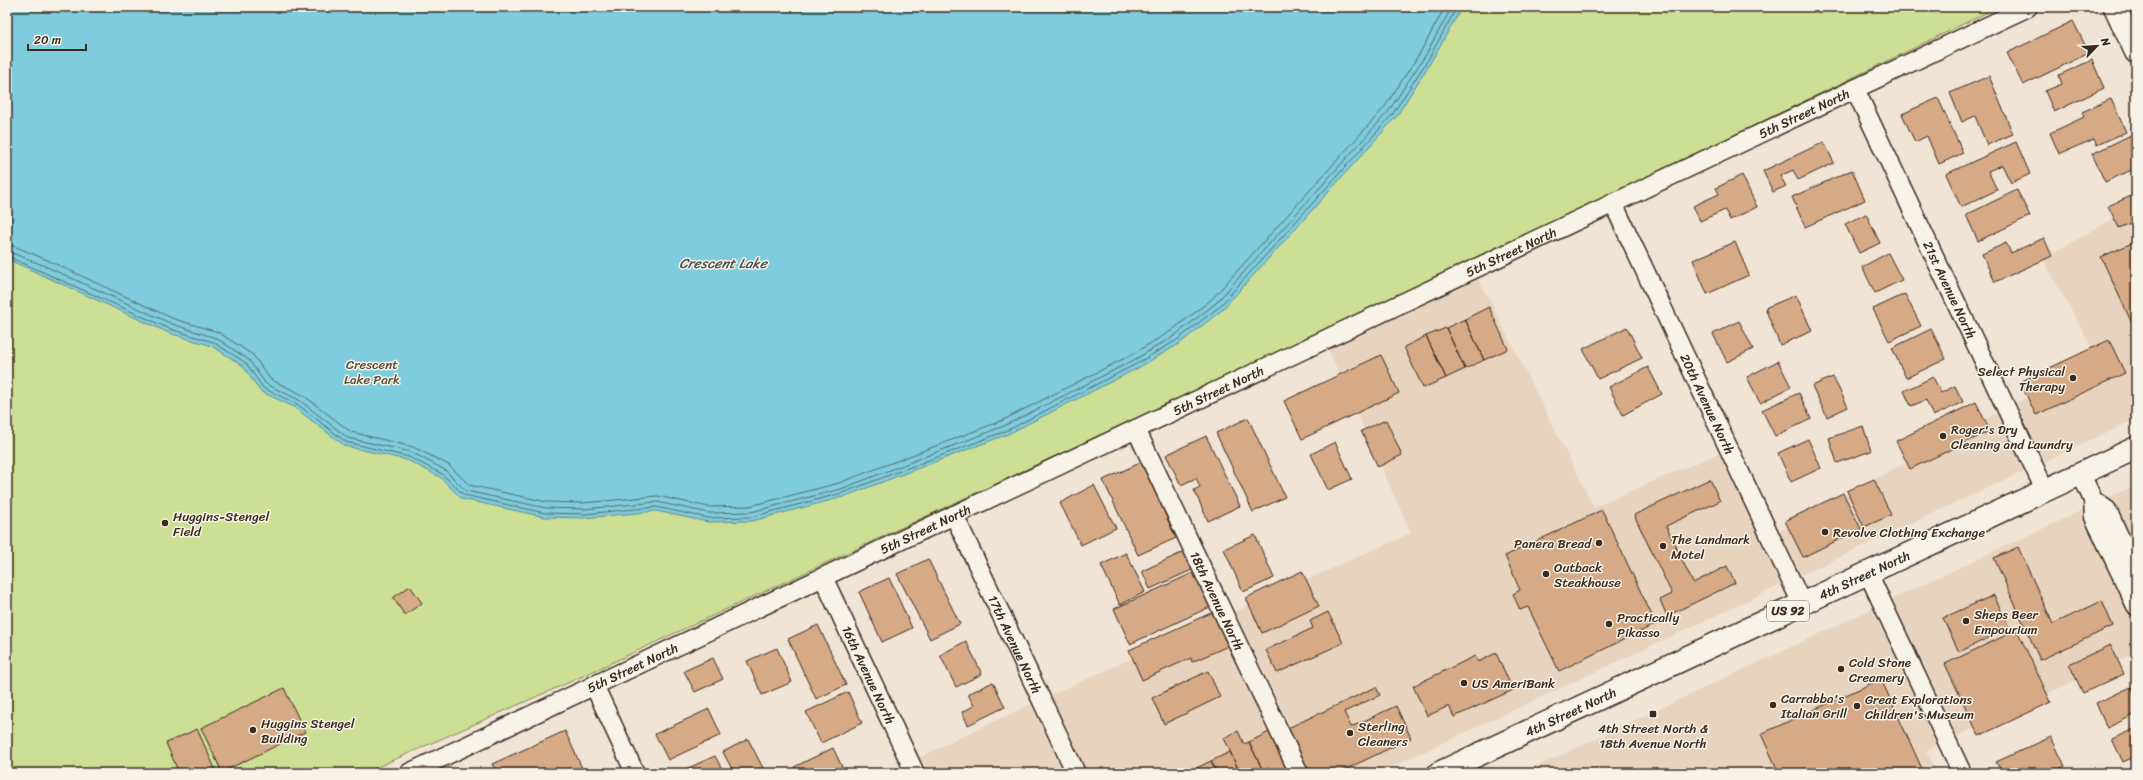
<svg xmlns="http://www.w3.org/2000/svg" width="2143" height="780" font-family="Sriracha,sans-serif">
<rect width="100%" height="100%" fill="#f0e4d5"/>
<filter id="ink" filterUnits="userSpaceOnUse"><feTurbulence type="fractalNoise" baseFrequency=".025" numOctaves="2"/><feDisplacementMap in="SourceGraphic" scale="8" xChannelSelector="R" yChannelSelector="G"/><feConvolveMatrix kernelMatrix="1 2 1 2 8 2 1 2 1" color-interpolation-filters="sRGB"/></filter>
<g filter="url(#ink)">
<path fill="#e8d3be" d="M2136 205V419L2044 462 2016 403 2098 359 2043 259Z
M1478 278 1594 507 1719 453 1781 585 1378 773H1312L1235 612 1411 533 1328 349Z
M1997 413 2024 471 1801 575 1780 531Z
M2136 485V564L2105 499Z
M2085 509 2136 618V652L1957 736 1892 599Z
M1872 609 1937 745 1926 751 1937 773H1523Z
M1215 621 1287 773H1088L1051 695Z
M1031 704 1063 773H928L920 757Z"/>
<path fill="#ccdf94" stroke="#848459" d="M7 7H1998L1624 189 1139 417 581 677 364 773H7Z"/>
<path fill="#7eccdd" stroke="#638b91" d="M7 7H1462L1432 60 1396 117 1222 310 1179 344 1138 368 1008 434 843 497 752 521 708 522 656 511 584 518 545 517 462 499 440 477 407 460 345 446 294 407 260 391 243 366 212 346 169 333 7 259Z"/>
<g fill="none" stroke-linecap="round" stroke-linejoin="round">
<path stroke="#566b6a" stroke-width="1" d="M7 245 14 246 47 260 174 319 218 332 253 355 270 379 303 395 351 432 413 447 449 465 469 485 547 502 583 503 657 496 709 507 750 506 839 483 1001 421 1131 355 1171 331 1212 299 1384 108 1420 53 1445 7
M7 251 45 266 172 324 216 338 249 360 266 384 299 400 348 438 411 452 445 470 466 491 546 508 584 509 657 502 709 513 751 512 841 489 1004 426 1134 360 1174 336 1216 303 1388 112 1425 56 1452 7
M7 256 170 329 213 342 246 363 263 388 297 404 346 442 409 457 442 474 464 495 545 513 584 514 656 507 708 518 751 517 842 493 1006 431 1136 364 1177 340 1219 307 1392 115 1429 58 1457 7"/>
</g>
<path fill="#d6aa87" stroke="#3b2a1e" d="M2073 21 2089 53 2023 85 2007 53Z
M2092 60 2104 88 2054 112 2045 91 2062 84 2059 75Z
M1989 76 2013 134 1987 145 1975 116 1962 122 1950 93Z
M1938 98 1963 153 1939 164 1927 136 1915 142 1902 114Z
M2111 99 2126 132 2097 145 2094 139 2059 154 2050 133 2084 117 2082 112Z
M2135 133 2136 168 2105 182 2092 154Z
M1824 142 1834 163 1798 180 1793 170 1780 176 1786 186 1773 192 1763 171Z
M2016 142 2030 174 2011 183 2002 165 1988 171 1997 190 1961 207 1946 174Z
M1852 170 1865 200 1805 227 1792 197Z
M1742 175 1757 207 1730 220 1725 210 1700 221 1693 206 1719 194 1716 188Z
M2017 190 2030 216 1978 241 1966 215Z
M2136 194V221L2119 228 2108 206Z
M1866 214 1880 243 1859 253 1845 224Z
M2044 238 2052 256 1995 282 1982 254 2006 243 2011 253Z
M1735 242 1749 275 1707 294 1693 260Z
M2132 243 2136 251V332L2101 257Z
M1888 253 1902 280 1875 293 1862 267Z
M1905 294 1921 326 1889 341 1873 309Z
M1796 295 1812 331 1780 345 1765 308Z
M1489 307 1508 349 1484 360 1465 319Z
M1465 319 1484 360 1465 369 1446 328Z
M1739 321 1753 349 1727 362 1713 334Z
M1627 327 1642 358 1598 379 1583 349Z
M1446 328 1465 369 1446 378 1426 336Z
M1931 329 1946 359 1906 378 1892 348Z
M1426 336 1446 378 1423 388 1404 347Z
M2109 340 2125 373 2036 415 2020 382Z
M1381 355 1399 393 1302 439 1284 401Z
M1778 361 1791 387 1760 403 1747 377Z
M1648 367 1662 394 1623 415 1609 387Z
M1833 377 1848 407 1827 417 1812 386Z
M1933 377 1941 393 1955 386 1963 402 1933 416 1926 400 1911 406 1904 391Z
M1799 393 1811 419 1775 436 1762 410Z
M1976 402 1990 431 1910 469 1896 441Z
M1248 418 1285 497 1253 512 1216 433Z
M1386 420 1402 455 1378 467 1361 431Z
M1863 426 1871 451 1837 463 1829 438Z
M1206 436 1240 506 1208 521 1194 490 1200 487 1196 478 1181 485 1166 455Z
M1808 439 1821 468 1791 482 1778 453Z
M1335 442 1352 479 1328 490 1311 454Z
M1142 462 1176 538 1138 555 1103 480Z
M1710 479 1720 501 1666 526 1693 583 1727 566 1735 583 1667 616 1660 600 1672 594 1634 515Z
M1874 479 1891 515 1864 527 1847 491Z
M1094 485 1116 528 1081 545 1060 503Z
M1843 493 1861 529 1803 557 1785 521Z
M1602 510 1656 624 1559 671 1528 607 1520 610 1513 594 1520 590 1505 556Z
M1255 535 1274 578 1243 592 1224 549Z
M2018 547 2053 624 2102 601 2113 626 2040 660 1994 558Z
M1186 551 1194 569 1150 589 1142 571Z
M1126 553 1145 592 1120 605 1101 565Z
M928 559 960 624 930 639 897 574Z
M1302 571 1319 606 1262 633 1246 598Z
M1195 572 1210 607 1130 644 1114 609Z
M889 578 912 628 882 642 859 592Z
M410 586 422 603 405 615 393 598Z
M1994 595 2009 628 1959 652 1943 618Z
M1213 612 1228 646 1192 662 1191 658 1142 680 1129 650Z
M1328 612 1343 643 1277 673 1266 650 1313 628 1310 621Z
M818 625 846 685 816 699 788 639Z
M2017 630 2051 702 1979 736 1945 664Z
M966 641 982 674 956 687 940 655Z
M2111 645 2124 674 2083 693 2069 664Z
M777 648 792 682 762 695 747 661Z
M1496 653 1513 690 1454 717 1449 706 1427 716 1413 686 1475 656 1478 662Z
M713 658 723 679 695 692 684 671Z
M1208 671 1220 697 1164 724 1152 698Z
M1881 679 1924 773H1779L1761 734Z
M993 682 1005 707 968 725 962 712 974 706 968 694Z
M1376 687 1380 695 1344 712 1351 727 1396 706 1411 738 1338 773H1310L1288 728Z
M2131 687 2136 698V714L2107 728 2096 703Z
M284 688 305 732 222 772 201 728Z
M848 692 862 723 821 743 806 712Z
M709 709 721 735 668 760 655 734Z
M2136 728V756L2123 762 2112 739Z
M197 729 217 773H179L166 743Z
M565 731 582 768 572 773H497L492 764Z
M1238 731 1244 744 1249 742 1264 773H1240L1224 738Z
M1271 731 1290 773H1264L1249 742Z
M2051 737 2065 766 2050 773H2002L1996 762Z
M748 739 763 768 754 773H734L723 752Z
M833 748 845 773H797L794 767Z
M1230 752 1240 773H1217L1211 761Z
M715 756 724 773H677Z
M1211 761 1217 773H1194L1192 770Z"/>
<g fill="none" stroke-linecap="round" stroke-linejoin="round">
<defs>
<g id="street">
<path id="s1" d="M1855 89 2045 490"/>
<path id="s2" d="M1613 203 1802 604"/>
<path id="s3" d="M1136 429 1299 773"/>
<path d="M2081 474 2093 500 2094 517 2136 606"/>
<path d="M2093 500 2107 510 2136 572"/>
<path id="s4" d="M954 515 1076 773"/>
<path d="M1868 573 1962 773"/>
<path id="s5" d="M823 577 915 773"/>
<path d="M594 685 635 773"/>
<path id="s6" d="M409 773 2028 7"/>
</g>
<path id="secondary" d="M2115 7 2136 52"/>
<g id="primary">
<path id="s7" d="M1439 773 2136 448"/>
</g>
</defs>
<use href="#street" stroke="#3b2a1e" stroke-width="21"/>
<use href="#secondary" stroke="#3b2a1e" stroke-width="25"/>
<use href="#primary" stroke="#3b2a1e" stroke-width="25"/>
<use href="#street" stroke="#f7f3e8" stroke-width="18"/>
<use href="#secondary" stroke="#f7f3e8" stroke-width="22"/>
<use href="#primary" stroke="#f7f3e8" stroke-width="22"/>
</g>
</g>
<g fill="#3b2a1e" stroke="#f7f3e8" stroke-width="1.5">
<circle cx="2073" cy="378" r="4"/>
<circle cx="1943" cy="436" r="4"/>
<circle cx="165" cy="523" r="4"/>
<circle cx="1825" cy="532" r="4"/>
<circle cx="1599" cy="543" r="4"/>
<circle cx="1663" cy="546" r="4"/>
<circle cx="1546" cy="574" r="4"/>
<circle cx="1966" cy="621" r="4"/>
<circle cx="1609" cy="624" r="4"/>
<circle cx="1841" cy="669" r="4"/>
<circle cx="1464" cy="683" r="4"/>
<circle cx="1773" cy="705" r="4"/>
<circle cx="1857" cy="706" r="4"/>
<rect x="1649" y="710" width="8" height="8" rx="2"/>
<circle cx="253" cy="730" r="4"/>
<circle cx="1350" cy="733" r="4"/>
</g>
<g text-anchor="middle" stroke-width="3" stroke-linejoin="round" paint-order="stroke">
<rect fill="#f7f3e8" stroke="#73665b" stroke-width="1" x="1767" y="601" width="42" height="20" rx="3"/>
<g font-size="12" font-weight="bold" fill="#3b2a1e">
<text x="1788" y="615">US 92</text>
</g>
<g font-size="13" fill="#3b2a1e" stroke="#f7f3e8">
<text dy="5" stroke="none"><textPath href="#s6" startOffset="1543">5th Street North</textPath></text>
<text dy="5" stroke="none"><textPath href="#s6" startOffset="1219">5th Street North</textPath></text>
<text dy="5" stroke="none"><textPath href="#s1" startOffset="222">21st Avenue North</textPath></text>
<text dy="5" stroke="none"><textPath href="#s6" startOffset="895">5th Street North</textPath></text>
<text dy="5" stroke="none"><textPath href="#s2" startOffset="222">20th Avenue North</textPath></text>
<text dy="5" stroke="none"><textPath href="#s6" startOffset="571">5th Street North</textPath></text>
<text dy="5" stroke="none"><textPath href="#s7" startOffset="469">4th Street North</textPath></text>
<text dy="5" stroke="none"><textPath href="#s3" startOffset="190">18th Avenue North</textPath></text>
<text dy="5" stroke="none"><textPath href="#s4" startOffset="143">17th Avenue North</textPath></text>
<text dy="5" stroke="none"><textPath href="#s6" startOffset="247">5th Street North</textPath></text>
<text dy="5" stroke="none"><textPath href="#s5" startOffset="108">16th Avenue North</textPath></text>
<text dy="5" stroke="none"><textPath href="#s7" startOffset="145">4th Street North</textPath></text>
</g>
<g font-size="13" fill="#584e36" stroke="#f7f3e8">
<text x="372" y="369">Crescent<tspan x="372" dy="15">Lake Park</tspan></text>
</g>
<g font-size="13" fill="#3b2a1e" stroke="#f7f3e8" text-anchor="start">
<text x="2065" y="376" text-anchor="end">Select Physical<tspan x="2065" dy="15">Therapy</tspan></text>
<text x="1951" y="434">Roger's Dry<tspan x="1951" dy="15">Cleaning and Laundry</tspan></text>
<text x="173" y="521">Huggins-Stengel<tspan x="173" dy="15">Field</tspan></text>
<text x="1833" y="537">Revolve Clothing Exchange</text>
<text x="1671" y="544">The Landmark<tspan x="1671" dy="15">Motel</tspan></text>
<text x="1591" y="548" text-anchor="end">Panera Bread</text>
<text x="1554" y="572">Outback<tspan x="1554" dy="15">Steakhouse</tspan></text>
<text x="1974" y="619">Sheps Beer<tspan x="1974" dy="15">Empourium</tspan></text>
<text x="1617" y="622">Practically<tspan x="1617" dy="15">Pikasso</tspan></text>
<text x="1849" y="667">Cold Stone<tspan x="1849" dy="15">Creamery</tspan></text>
<text x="1472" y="688">US AmeriBank</text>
<text x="1781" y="703">Carrabba's<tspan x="1781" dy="15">Italian Grill</tspan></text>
<text x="1865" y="704">Great Explorations<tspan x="1865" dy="15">Children's Museum</tspan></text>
<text x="261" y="728">Huggins Stengel<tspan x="261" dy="15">Building</tspan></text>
<text x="1358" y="731">Sterling<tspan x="1358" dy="15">Cleaners</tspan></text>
<text x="1653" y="733" text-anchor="middle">4th Street North &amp;<tspan x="1653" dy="15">18th Avenue North</tspan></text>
</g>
<g font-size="14" font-style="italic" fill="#4c524e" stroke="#f7f3e8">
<text x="723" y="268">Crescent Lake</text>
</g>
</g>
<rect width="2143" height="780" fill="none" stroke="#f7f3e8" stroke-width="24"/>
<rect x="12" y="12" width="2119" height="756" fill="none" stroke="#3b2a1e" stroke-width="1.5" filter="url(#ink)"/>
<g transform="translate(2097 46) rotate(65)" stroke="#f7f3e8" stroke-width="3" paint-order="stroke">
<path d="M0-3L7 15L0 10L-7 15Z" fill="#3b2a1e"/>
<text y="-6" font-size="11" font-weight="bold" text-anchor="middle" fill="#3b2a1e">N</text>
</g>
<path d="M28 44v6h58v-6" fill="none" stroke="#3b2a1e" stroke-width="2"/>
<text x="34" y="44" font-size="12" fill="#3b2a1e" stroke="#f7f3e8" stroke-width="3" paint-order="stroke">20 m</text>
</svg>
